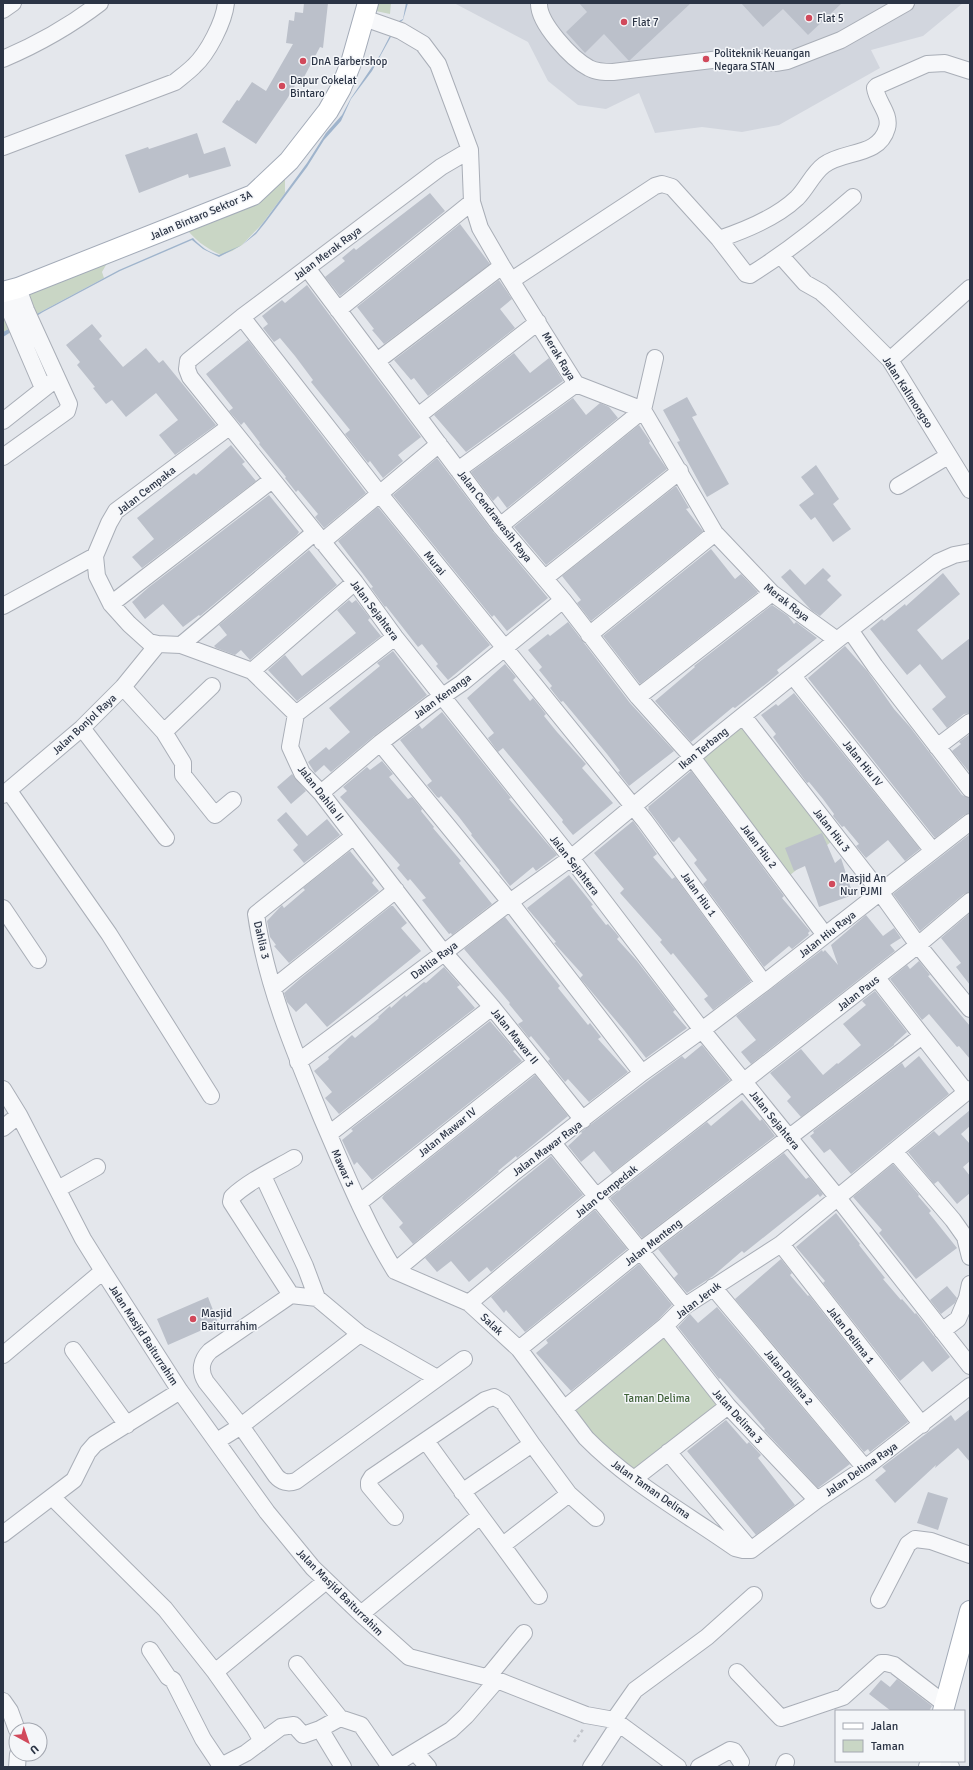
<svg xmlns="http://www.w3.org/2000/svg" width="973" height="1770" font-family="Signika,sans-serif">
<rect width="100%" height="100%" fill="#e4e7ec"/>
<path fill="#d2d6de" d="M454 3H963L923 36 871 50 880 68 779 125 742 132 702 127 655 133 639 93 606 109 578 105 548 81 528 42Z"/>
<path fill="#c9d6c5" d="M372 3H391L390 14 371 10Z
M285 170V193L262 224 242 245 232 251 221 255C205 248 194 239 183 225Z
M114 251 102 272 104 278 3 332V293Z
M743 716 837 837 784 880 692 757Z
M665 1326 728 1406 634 1479 564 1409Z"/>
<path fill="#9fb4cc" d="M406 3H408L403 20 398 24 372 71 351 99 341 121 324 140 307 167 265 223 256 234 242 245 219 257 203 249 192 240 120 271 43 312 3 337V332L119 270 193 238C200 246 208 252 219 255L242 245 256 232 266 219 307 163 326 133 342 115 351 98 380 55 397 22 403 19Z"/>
<path fill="#bbc0ca" d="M304 3H328L323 48 320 47 303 79 300 77 287 99 256 144 222 122 237 100 239 101 252 82 266 91 293 44 286 43 289 20 294 21 295 12 303 13Z
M579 3H691L629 61 604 34 585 53 566 32 587 12Z
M741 3H842L808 35 783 9 763 27Z
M197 133 204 154 225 147 231 166 189 178 188 174 139 193 125 155 148 147 149 149Z
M430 193 445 211 340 296 325 277 345 261 342 258 354 248 356 250Z
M460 224 490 264 384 344 372 330 374 329 357 307Z
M499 280 512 299 500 309 515 328 428 396 414 378 411 380 394 360Z
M307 285 421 437 398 455 403 461 383 478 370 461 368 463 345 434 350 430 311 382 313 380 295 356 280 338 274 342 263 328 268 324 262 316 282 300 285 303Z
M92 324 102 336 99 339 123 367 146 348 159 363 163 360 216 425 175 455 159 435 178 420 156 393 126 417 112 400 106 404 93 388 95 387 77 365 80 362 66 345Z
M248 340 366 493 324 528 315 517 318 514 298 490 296 492 285 478 286 477 259 444 260 443 244 422 241 425 229 411 233 408 206 374Z
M514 353 530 373 549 358 563 381 466 452 434 415Z
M687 397 697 415 692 417 729 484 707 497 677 442 680 441 663 410Z
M573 398 586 415 600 403 609 407 618 418 507 508 498 496 493 501 471 472Z
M639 425 650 441 649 443 667 469 546 565 514 527Z
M231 445 245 462 242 464 256 481 142 568 132 557 154 539 137 518 194 473 196 475Z
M437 458 493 532 548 598 507 631 494 615 492 617 393 495Z
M816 465 839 499 833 504 851 529 833 542 815 517 811 520 799 505 814 494 801 477Z
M676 486 689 508 686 509 703 531 591 621 577 603 581 600 562 576Z
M269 495 299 532 297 535 200 616 199 615 183 627 163 604 145 619 132 602 149 587Z
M378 507 490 645 448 680 436 666 438 664 422 644 418 647 386 606 385 607 371 588 373 587 338 541Z
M711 549 735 579 741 574 758 592 640 684 603 636Z
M309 550 337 585 250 660 241 650 235 655 216 648 214 646 227 635 219 625Z
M823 568 831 576 827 580 842 595 820 616 811 610 781 577 790 569 805 585Z
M943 573 960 594 917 630 942 660 970 638V713L964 714 947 728 932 709 946 697 920 664 907 675 870 629 882 619 884 621 905 604 906 606Z
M349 600 352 603 356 600 370 618 368 620 381 636 297 701 268 670 285 655 302 676 356 633 337 610Z
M772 605 788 616 794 624 796 622 817 638 777 670 779 673 767 683 735 708 733 707 691 742 655 701 695 667 694 666Z
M568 622 630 703 674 751 629 786 618 772 620 771 607 754 563 701 561 702 550 688 552 686 539 670 542 667 528 650 548 634 550 636Z
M845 646 868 672 894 709 910 727 962 795 970 798V813L964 815 935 838 808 678Z
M393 651 427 695 374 736 331 772 324 765 315 773 308 762 326 747 329 750 350 732 329 708 380 666 377 663Z
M505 664 516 677 513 680 530 701 533 698 546 714 544 716 557 732 586 764 582 768 613 803 573 835 562 822 563 820 503 748 498 752 488 738 494 733 467 698Z
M794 693 920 849 905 861 888 840 866 858 856 846 859 844 844 826 842 827 833 816 834 814 823 799 809 782 807 783 773 737 776 734 761 715 776 704 778 706Z
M442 712 511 798 509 799 557 855 536 871 533 867 510 886 499 872 500 871 471 835 472 834 459 817 441 796 439 798 437 797 427 785 432 781 400 740 419 725 422 729Z
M970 734V773L952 751 961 744 959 742Z
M382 761 393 774 389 777 408 799 412 797 422 809 421 811 434 827 433 828 461 861 459 863 492 904 452 935 451 933 449 934 422 900 426 898 410 879 408 881 397 868 400 865 340 797 347 791 343 787 367 767 370 770Z
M691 771 784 896 782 898 810 931 808 933 809 935 792 949 789 946 764 967 703 884 707 880 694 863 697 860 679 837 674 842 672 841 648 809 649 808 648 807Z
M292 774 306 791 291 804 277 787Z
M286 812 307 836 327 819 340 835 304 863 293 850 298 845 277 820Z
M633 821 657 854 653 857 672 879 675 877 751 981 713 1010 704 999 708 996 673 953 671 955 660 942 662 940 620 893 624 889 594 853Z
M822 833 835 863 841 858 853 895 819 907 805 866 794 871 785 848Z
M970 834V892L964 894 920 931 893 894Z
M350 851 374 880 372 883 379 891 289 963 274 946 276 945 270 937 267 921 282 905 284 908 305 890 303 888Z
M569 875 593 905 591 906 606 925 608 924 616 933 619 937 617 939 637 961 675 1010 673 1012 687 1028 646 1058 624 1030 580 978 583 975 554 943 556 942 527 908Z
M391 906H393L407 923 401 928 421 951 327 1027 306 1003 296 1012 287 1002 284 993 301 978Z
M970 913V985L956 967 961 963 941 938Z
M866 915 883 936 894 928 901 938 890 945 895 951 751 1064 741 1052 756 1040 736 1016 822 950 823 952 825 950 838 965 831 945Z
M505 917 560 986 558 988 571 1004 588 1025 590 1023 601 1037 598 1039 628 1072 589 1102 568 1079 565 1082 548 1061 550 1059 531 1036 529 1038 518 1024 523 1021 509 1004 510 1003 464 949Z
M919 961 930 975 928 976 970 1026V1059L959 1046 957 1047 929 1014 922 1020 890 979 907 965 910 969Z
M444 967 460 985 457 987 475 1008 339 1114 325 1098 332 1092 314 1071 329 1059 328 1057 352 1035 355 1038 379 1018 378 1017 390 1006 391 1008 405 995 406 997 424 982 426 983Z
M875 991 907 1032 894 1044V1045L801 1117 787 1101 791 1097 770 1073 801 1049 823 1075 837 1063 838 1064 861 1045 843 1024 866 1005 862 1001Z
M490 1021 515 1050 513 1051 522 1061 372 1180 357 1162 354 1165 342 1140 353 1131 351 1129Z
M702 1045 730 1080 612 1173 594 1151 581 1162 568 1146 582 1133 581 1132 648 1081 682 1056 685 1059Z
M919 1056 949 1094 851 1174 830 1149 824 1153 810 1136 814 1133 813 1131 902 1063 905 1068Z
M535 1075 568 1116 517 1158 516 1156 498 1171 499 1172 413 1244 399 1227 403 1223 382 1198 384 1195Z
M742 1100 760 1121 762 1119 775 1136 642 1238 610 1198 707 1122 711 1126Z
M970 1110V1126L961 1134 970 1144V1161L963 1167 970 1176V1193L957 1204 938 1181 934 1184 908 1152 934 1131 939 1136Z
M784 1153 806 1179 809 1177 823 1194 820 1197 818 1194 744 1253 742 1251 713 1276 687 1293 674 1278 678 1274 658 1249Z
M551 1156 583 1195 491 1272 487 1267 469 1282 451 1261 437 1272 425 1258Z
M893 1164 919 1195 918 1196 931 1211 929 1213 957 1248 916 1279 879 1233 882 1230 853 1197Z
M595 1210 627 1249 525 1332 506 1310 504 1313 491 1297Z
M836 1213 860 1244 859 1245 885 1278 883 1279 901 1300 902 1299 915 1314 916 1313 950 1357 932 1372 923 1361 900 1381 823 1283 825 1281 796 1247Z
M781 1259 792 1273 790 1275 808 1296 809 1295 908 1422 870 1452 868 1449 864 1452 735 1299Z
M639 1264 672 1305 659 1319 571 1391 536 1353 548 1343 546 1340Z
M947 1286 957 1298 955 1303 941 1314 930 1300Z
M208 1297 218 1323 168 1345 157 1319Z
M717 1307 850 1464 818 1488 764 1430 765 1429 748 1409 720 1378 719 1379 678 1327 690 1314 698 1323Z
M970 1409V1462L958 1448 935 1468 936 1465 895 1503 875 1480 886 1471 882 1467 951 1415 955 1421Z
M726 1420 747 1444 749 1442 761 1455 758 1458 795 1505 756 1535 687 1451Z
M928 1492 948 1498 938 1530 917 1523Z
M897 1679 932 1706 929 1711H891L869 1694 881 1680 890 1687Z"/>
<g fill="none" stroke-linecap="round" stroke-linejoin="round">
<defs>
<path id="minor" d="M539 3C538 23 572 59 589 68 596 72 605 72 613 72L720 59 775 63 787 61 841 40 906 3
M3 10 13 3
M364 18 401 31 423 44 438 64 470 150 472 202 480 228 502 266 576 384 643 410 715 533 772 593 837 640
M3 59C38 44 70 26 100 3
M3 147 175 82C181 77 188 72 194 66 208 53 224 22 226 3
M470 150 441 167 242 317 188 361 187 369 190 377 355 582 395 637 571 858 702 1030 838 1198 970 1366
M719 239 746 274 750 275C787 252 820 226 853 197
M781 256 805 283 821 292 831 301 890 360 970 490
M307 268 500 526 563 600 638 697 692 757 825 935
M512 280 655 186 662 184 672 187 719 239C746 230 776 218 797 198 807 188 813 173 824 165 844 150 879 157 887 128 891 114 877 102 875 88L877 86 927 64 945 63 970 71
M3 295 43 388
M338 310 472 202
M242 317 379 493 645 821 764 983
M890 360 970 288
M377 361 502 266
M418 416 538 322
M3 421 51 383
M229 427 116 511 109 523 95 556 97 576 111 604 129 624 149 642 158 644 181 645 252 671 296 714
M3 457 67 411 69 404 26 310 18 288
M458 470 576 384
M898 486 948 456
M500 526 643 410 655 358
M322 542 439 444
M545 578 680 471
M111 604 272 480
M3 606 95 556
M850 630 875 666 970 789
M589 635 715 533
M181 645 314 533
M252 671 355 582
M793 676 933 851
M123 687 164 732 183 763V775L215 815 233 800
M638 697 772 593
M296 714 290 747 302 773 321 793 440 948 492 1007 583 1120
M296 714 395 637
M743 716 880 892 918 945 970 1009
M82 728 166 838
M164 732 212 686
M380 743 510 902 642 1073
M937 747 970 722
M9 791 109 934 211 1096
M321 793 380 743 431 704 462 683 563 600
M3 795 82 728 123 687 158 644
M354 836 256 914C266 985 296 1056 323 1121 345 1172 366 1224 395 1271
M3 908 38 960
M877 978 966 1092
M273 988 396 890
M298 1062 445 952 510 902 571 858 714 739 837 640 938 562 954 555 970 552
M3 1089 19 1115 83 1239 103 1271 180 1391 267 1512 313 1568 361 1614 409 1657 497 1680 586 1715 614 1720 678 1767
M3 1128 19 1115
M329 1134 492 1007
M553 1143 685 1306
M894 1151 953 1220 965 1237 970 1257
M263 1176 305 1266 317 1298 360 1334 437 1378
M58 1189 97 1167
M359 1203 536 1062
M781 1244 922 1425
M395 1271 512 1174 642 1073 702 1030 764 983 970 822
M395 1271 469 1303 519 1349 586 1438C628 1481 685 1513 735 1548L743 1550H751
M713 1287 865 1468
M291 1295 231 1202 232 1197C249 1181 273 1170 294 1158
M317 1298 291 1295 210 1351C201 1360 199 1371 206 1382L241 1426 276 1476C281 1482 288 1484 296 1481L464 1359
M469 1303 596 1197 918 945 970 901
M665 1326 728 1406 817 1500
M942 1331 958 1319 967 1298 970 1284
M519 1349 640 1251 922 1036
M73 1350 127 1425
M3 1355 103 1271
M564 1409 665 1326 685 1306 781 1244 970 1089
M217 1441 241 1426 360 1334
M426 1441C463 1493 502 1544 539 1596
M668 1452 751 1550
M634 1479 728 1406
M569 1494 596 1518
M52 1497 165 1609 215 1672 254 1727 259 1736 260 1743
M395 1517 369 1486V1482L372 1477 485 1400 494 1397 503 1402 532 1444 462 1492
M3 1534 74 1480 88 1452 95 1444 180 1391
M503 1545 569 1494 532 1444
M751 1550 817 1500 865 1468 970 1386
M879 1600 908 1544 915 1539 931 1541 970 1555
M361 1614 480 1516
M150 1650 168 1677 173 1680 203 1739 221 1766
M297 1664 340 1718 361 1725 390 1767
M215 1672 326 1581
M737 1672 781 1718 843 1697 881 1663H886L894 1665 945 1704
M487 1678 524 1633
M3 1701 10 1711 17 1730
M614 1720 635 1690 707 1637 754 1595
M320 1729 343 1767
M415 1752 428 1767
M930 1762 951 1767
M17 1767 18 1754
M219 1767 246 1753 281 1727 294 1725 303 1735 320 1729 340 1718
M390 1767 451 1730 466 1716 497 1680
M591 1767 619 1724
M699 1767 730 1750 734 1751 741 1762
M784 1767 786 1762"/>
<path id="major" d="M3 292 18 288 253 195 289 161 328 111 341 88 351 63 368 3
M943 1711 970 1611
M929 1767 931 1761"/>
</defs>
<use href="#minor" stroke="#a9aeb7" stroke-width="18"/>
<use href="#major" stroke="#a3abb8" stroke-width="22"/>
<path stroke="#c2c5cb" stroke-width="2.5" stroke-dasharray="3 3" stroke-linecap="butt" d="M574 1742 584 1728"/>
<use href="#minor" stroke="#f7f8fa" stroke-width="16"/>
<use href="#major" stroke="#fff" stroke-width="20"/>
</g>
<g fill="#d1495b" stroke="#f4f6f9" stroke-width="1.5">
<circle cx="809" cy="18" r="4"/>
<circle cx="624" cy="22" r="4"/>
<circle cx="706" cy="59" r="4"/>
<circle cx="303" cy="61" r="4"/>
<circle cx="282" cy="86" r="4"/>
<circle cx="832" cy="884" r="4"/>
<circle cx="193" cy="1319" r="4"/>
</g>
<g text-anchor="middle" stroke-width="3" stroke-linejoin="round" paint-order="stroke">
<g font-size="11" fill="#2b3445" stroke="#f4f6f9" text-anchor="start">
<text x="817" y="22">Flat 5</text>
<text x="632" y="26">Flat 7</text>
<text x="714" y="57">Politeknik Keuangan<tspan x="714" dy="13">Negara STAN</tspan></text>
<text x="311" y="65">DnA Barbershop</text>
<text x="290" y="84">Dapur Cokelat<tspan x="290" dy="13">Bintaro</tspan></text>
<text x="840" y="882">Masjid An<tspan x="840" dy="13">Nur PJMI</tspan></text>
<text x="201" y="1317">Masjid<tspan x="201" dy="13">Baiturrahim</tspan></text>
</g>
<g font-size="11" fill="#2b3445" stroke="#f4f6f9">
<text transform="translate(201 215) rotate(-23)" y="4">Jalan Bintaro Sektor 3A</text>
<text transform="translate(327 253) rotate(-37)" y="4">Jalan Merak Raya</text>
<text transform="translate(559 356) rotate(59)" y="4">Merak Raya</text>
<text transform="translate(908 392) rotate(57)" y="4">Jalan Kalimongso</text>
<text transform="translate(146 490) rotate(-38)" y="4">Jalan Cempaka</text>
<text transform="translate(495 516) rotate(52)" y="4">Jalan Cendrawasih Raya</text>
<text transform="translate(435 563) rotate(51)" y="4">Murai</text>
<text transform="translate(787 602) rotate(38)" y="4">Merak Raya</text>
<text transform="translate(375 610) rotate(53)" y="4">Jalan Sejahtera</text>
<text transform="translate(442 696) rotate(-36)" y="4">Jalan Kenanga</text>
<text transform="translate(84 724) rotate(-43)" y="4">Jalan Bonjol Raya</text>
<text transform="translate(703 748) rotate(-39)" y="4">Ikan Terbang</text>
<text transform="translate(863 763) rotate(51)" y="4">Jalan Hiu IV</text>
<text transform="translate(321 793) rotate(52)" y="4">Jalan Dahlia II</text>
<text transform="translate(832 830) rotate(52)" y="4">Jalan Hiu 3</text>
<text transform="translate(759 846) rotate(53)" y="4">Jalan Hiu 2</text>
<text transform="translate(575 865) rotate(52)" y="4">Jalan Sejahtera</text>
<text transform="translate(699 894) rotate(54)" y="4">Jalan Hiu 1</text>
<text transform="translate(827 934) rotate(-38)" y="4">Jalan Hiu Raya</text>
<text transform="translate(262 940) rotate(77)" y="4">Dahlia 3</text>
<text transform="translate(434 960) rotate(-37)" y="4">Dahlia Raya</text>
<text transform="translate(858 993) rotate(-38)" y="4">Jalan Paus</text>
<text transform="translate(515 1036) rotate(51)" y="4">Jalan Mawar II</text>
<text transform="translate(775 1120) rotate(51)" y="4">Jalan Sejahtera</text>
<text transform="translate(447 1132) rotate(-39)" y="4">Jalan Mawar IV</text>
<text transform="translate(547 1148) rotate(-37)" y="4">Jalan Mawar Raya</text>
<text transform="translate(343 1168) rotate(66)" y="4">Mawar 3</text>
<text transform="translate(606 1191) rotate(-39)" y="4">Jalan Cempedak</text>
<text transform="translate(653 1242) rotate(-38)" y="4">Jalan Menteng</text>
<text transform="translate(698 1300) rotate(-37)" y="4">Jalan Jeruk</text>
<text transform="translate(492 1324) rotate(43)" y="4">Salak</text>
<text transform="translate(144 1335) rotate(57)" y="4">Jalan Masjid Baiturrahim</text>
<text transform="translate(851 1335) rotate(52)" y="4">Jalan Delima 1</text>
<text transform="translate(789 1377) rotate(50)" y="4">Jalan Delima 2</text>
<text transform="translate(738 1416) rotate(48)" y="4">Jalan Delima 3</text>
<text transform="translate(861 1469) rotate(-35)" y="4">Jalan Delima Raya</text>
<text transform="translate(651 1489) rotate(35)" y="4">Jalan Taman Delima</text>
<text transform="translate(340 1592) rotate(45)" y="4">Jalan Masjid Baiturrahim</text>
</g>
<g font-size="11" fill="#3f6138" stroke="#f4f6f9">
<text x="657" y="1402">Taman Delima</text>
</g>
</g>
<rect width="973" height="1770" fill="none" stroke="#2b3445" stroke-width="8"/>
<rect x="835" y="1710" width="130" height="52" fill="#f4f6f9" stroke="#a4a8b1"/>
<rect x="843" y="1723" width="20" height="6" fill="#ffffff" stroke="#a4a8b1"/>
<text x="871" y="1730" font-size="12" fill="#2b3445">Jalan</text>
<rect x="843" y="1740" width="20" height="12" fill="#c9d6c5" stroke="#a4a8b1"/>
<text x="871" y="1750" font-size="12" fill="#2b3445">Taman</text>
<g transform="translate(28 1742) rotate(140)"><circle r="19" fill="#f4f6f9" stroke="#a4a8b1"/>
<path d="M0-3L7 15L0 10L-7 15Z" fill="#d1495b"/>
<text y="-6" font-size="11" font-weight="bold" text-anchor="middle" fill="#2b3445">U</text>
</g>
</svg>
